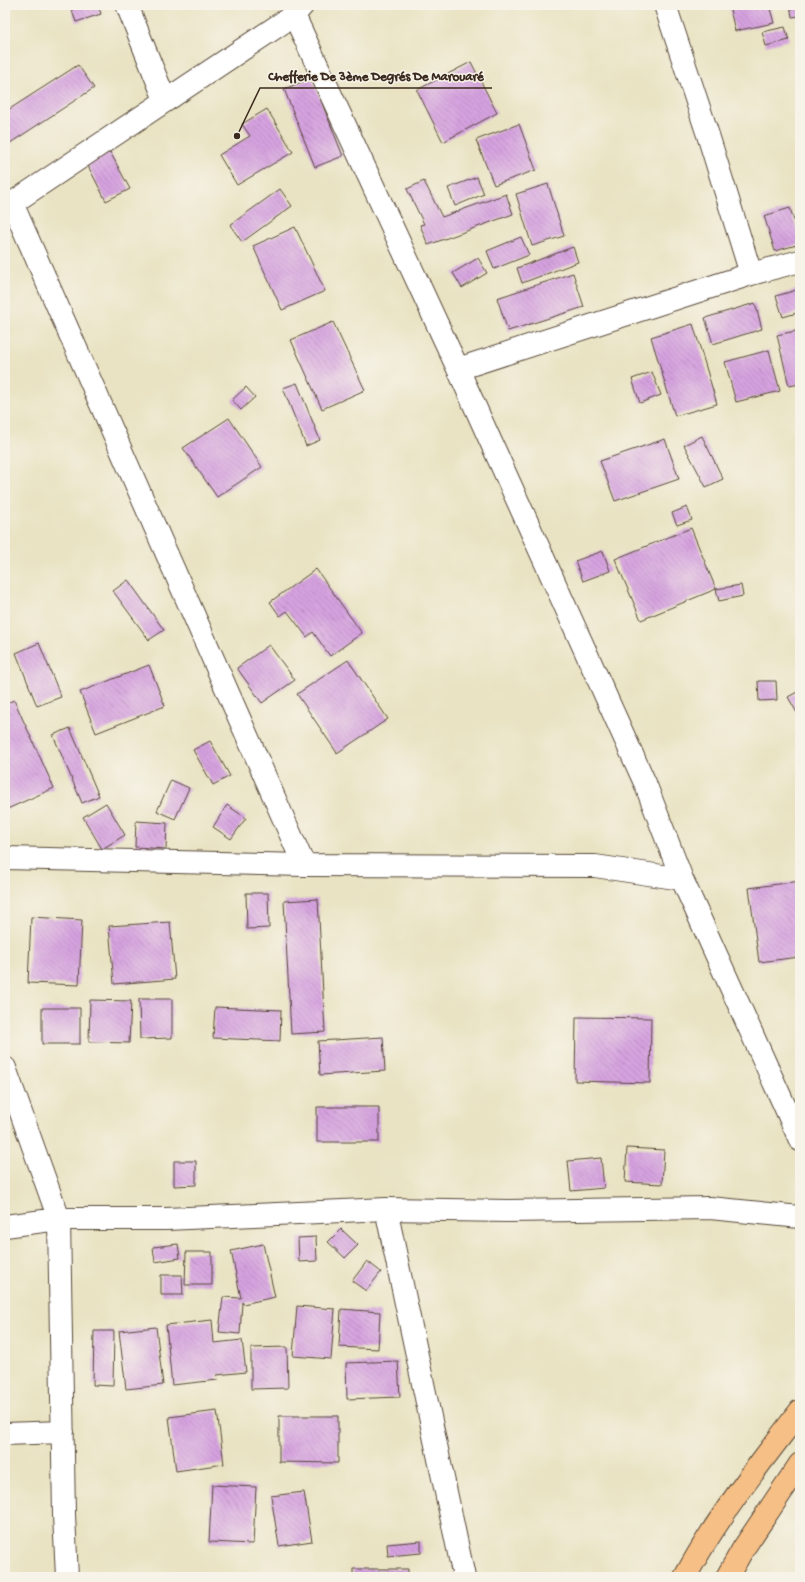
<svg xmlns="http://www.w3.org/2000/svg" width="805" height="1582" font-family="'Gochi Hand',sans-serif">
<defs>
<pattern id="building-back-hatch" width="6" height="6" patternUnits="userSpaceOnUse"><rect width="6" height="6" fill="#d6a2e0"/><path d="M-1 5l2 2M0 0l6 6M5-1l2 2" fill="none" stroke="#af84b5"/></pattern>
</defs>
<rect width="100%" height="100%" fill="#f7f3e8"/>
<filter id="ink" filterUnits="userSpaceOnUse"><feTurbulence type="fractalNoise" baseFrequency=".025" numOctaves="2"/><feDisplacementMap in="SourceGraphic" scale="8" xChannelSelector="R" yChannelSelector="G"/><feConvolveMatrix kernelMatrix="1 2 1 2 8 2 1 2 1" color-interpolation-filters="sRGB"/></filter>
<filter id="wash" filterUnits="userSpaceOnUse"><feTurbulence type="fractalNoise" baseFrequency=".012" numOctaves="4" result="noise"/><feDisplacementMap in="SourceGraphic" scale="16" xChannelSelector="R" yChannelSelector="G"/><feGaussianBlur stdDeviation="0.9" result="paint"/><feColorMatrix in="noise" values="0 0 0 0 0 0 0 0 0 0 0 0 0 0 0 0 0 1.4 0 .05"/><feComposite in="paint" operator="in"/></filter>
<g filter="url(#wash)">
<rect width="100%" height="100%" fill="#e9e3c3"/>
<g id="blocks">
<path fill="url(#building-back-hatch)" d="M70 5H98L101 14 76 22Z
M729 5H769L774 23 735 31Z
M790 5H800V16L792 17Z
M785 27 789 40 766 46 762 32Z
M471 62 497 113 443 142 417 90Z
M78 65 94 88 7 145 5 142V112Z
M312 78 343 156 315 167 284 89Z
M267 109 293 152 237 185 219 155 250 136 242 124Z
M519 124 536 170 494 185 476 140Z
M110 152 130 189 106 201 87 164Z
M477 177 484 194 455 206 448 188Z
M424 181 442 217 506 194 513 214 428 245 420 225 424 224 407 189Z
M548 184 564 236 532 246 516 194Z
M280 189 292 206 242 242 230 225Z
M790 208 800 239V244L775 251 764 216Z
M295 227 325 291 282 310 253 246Z
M521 237 529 255 494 269 487 251Z
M573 247 578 262 522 283 517 268Z
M478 258 487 273 462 288 453 273Z
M573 273 584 307 508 331 497 298Z
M800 289V312L783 317 776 296Z
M755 303 762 329 713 344 705 318Z
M333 322 365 390 322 409 291 340Z
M693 324 717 404 675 416 651 337Z
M800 330V384L789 386 777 335Z
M769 350 780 391 736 402 725 362Z
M652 372 661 395 640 403 632 379Z
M297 383 320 440 306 446 283 388Z
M246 387 255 397 241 410 232 400Z
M229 418 262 467 217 497 183 448Z
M702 436 723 479 706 487 684 445Z
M665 439 679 479 615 501 600 461Z
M687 507 692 520 677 525 672 513Z
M691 528 716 589 741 585 743 596 719 601 716 589 641 620 615 559Z
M603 551 610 571 583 581 575 561Z
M316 569 362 633 330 656 313 632 307 637 287 611 280 616 270 602Z
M128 580 164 630 149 640 113 591Z
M39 643 61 697 37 706 16 653Z
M269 645 295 680 262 703 237 668Z
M348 660 388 719 337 753 297 694Z
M149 665 165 706 96 733 80 692Z
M758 681H776L777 700 759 701Z
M799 691 800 694V718L788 697Z
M14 700 54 788 5 810V704Z
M70 728 99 796 82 803 53 735Z
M210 741 230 776 213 785 193 750Z
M171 780 189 788 175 819 157 811Z
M106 803 125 835 102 849 83 817Z
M227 805 246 818 231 839 213 827Z
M136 821 167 823 166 849 135 847Z
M800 881V957L759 962 749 888Z
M246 893H268L269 928 247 929Z
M318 899 325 1032 291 1034 284 901Z
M31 917 82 920 79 985 28 983Z
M170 922 175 979 114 984 109 926Z
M139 999H172V1038L140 1039Z
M90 1000 131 1001 129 1043 89 1042Z
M215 1007 281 1010 280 1041 213 1038Z
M42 1008H80V1044H42Z
M576 1017 651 1018 650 1083 575 1081Z
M383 1037 385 1071 320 1075 318 1041Z
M317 1107H379V1142H317Z
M627 1148 664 1150 662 1184 625 1182Z
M601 1158 604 1188 571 1191 568 1161Z
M174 1161H196V1185L174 1186Z
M341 1229 358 1245 345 1258 328 1242Z
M316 1237 317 1261 299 1262 298 1238Z
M178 1244 180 1258 155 1262 153 1247Z
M263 1244 275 1297 243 1304 242 1302 240 1334 219 1332 223 1297 241 1298 231 1251Z
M186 1252H212V1285H185Z
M367 1261 381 1272 366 1291 352 1281Z
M161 1275H182L183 1295H161Z
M297 1306 335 1309 331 1359 293 1356Z
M341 1309 380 1312 378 1349 339 1347Z
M212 1320 214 1343 242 1340 246 1372 217 1375 218 1380 172 1385 166 1325Z
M156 1327 163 1385 126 1389 119 1331Z
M94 1331H114L113 1386 93 1385Z
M287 1347 288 1388 251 1389V1348Z
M398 1361 400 1397 347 1399 346 1363Z
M217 1411 224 1464 176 1471 169 1417Z
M279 1416H338V1463L279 1462Z
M212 1485 256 1487 253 1544 209 1542Z
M304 1492 312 1541 279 1546 271 1496Z
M421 1541V1553L388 1556 387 1544Z
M353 1569H408V1577H353Z"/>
</g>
</g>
<g filter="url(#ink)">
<use href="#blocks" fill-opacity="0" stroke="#554637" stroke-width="1"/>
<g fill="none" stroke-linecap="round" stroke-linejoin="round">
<defs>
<path id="street" d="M127 5 165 100
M665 5 708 135 751 274
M294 15 458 369 645 783 682 879 800 1140
M12 203 304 865
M5 208 294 15 303 5
M458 369 751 274 800 261
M5 858 304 865 595 866 682 879
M5 1068 59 1219H166L386 1209 508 1211 710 1208 800 1217
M386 1209 464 1577
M5 1226 59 1219 64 1515 67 1577
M5 1434 63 1432"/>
<path id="primary" d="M685 1577C717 1518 759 1464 800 1411
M727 1577 743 1549 800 1464"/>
</defs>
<use href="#street" stroke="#554637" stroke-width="24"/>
<use href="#primary" stroke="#554637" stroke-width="24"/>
<use href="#street" stroke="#fff" stroke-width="22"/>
<use href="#primary" stroke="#f5bf86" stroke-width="22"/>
</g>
</g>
<path fill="none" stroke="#3b2a1e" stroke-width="1.5" d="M237 136L260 88H492"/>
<circle fill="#3b2a1e" stroke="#f7f3e8" stroke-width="1.5" cx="237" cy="136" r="4"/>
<g font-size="13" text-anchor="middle" font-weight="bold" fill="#3b2a1e" stroke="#f7f3e8" stroke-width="3" stroke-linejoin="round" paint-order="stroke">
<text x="376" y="80">Chefferie De 3ème Degrés De Marouaré</text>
</g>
<rect width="805" height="1582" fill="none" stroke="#f7f3e8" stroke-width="20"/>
</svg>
